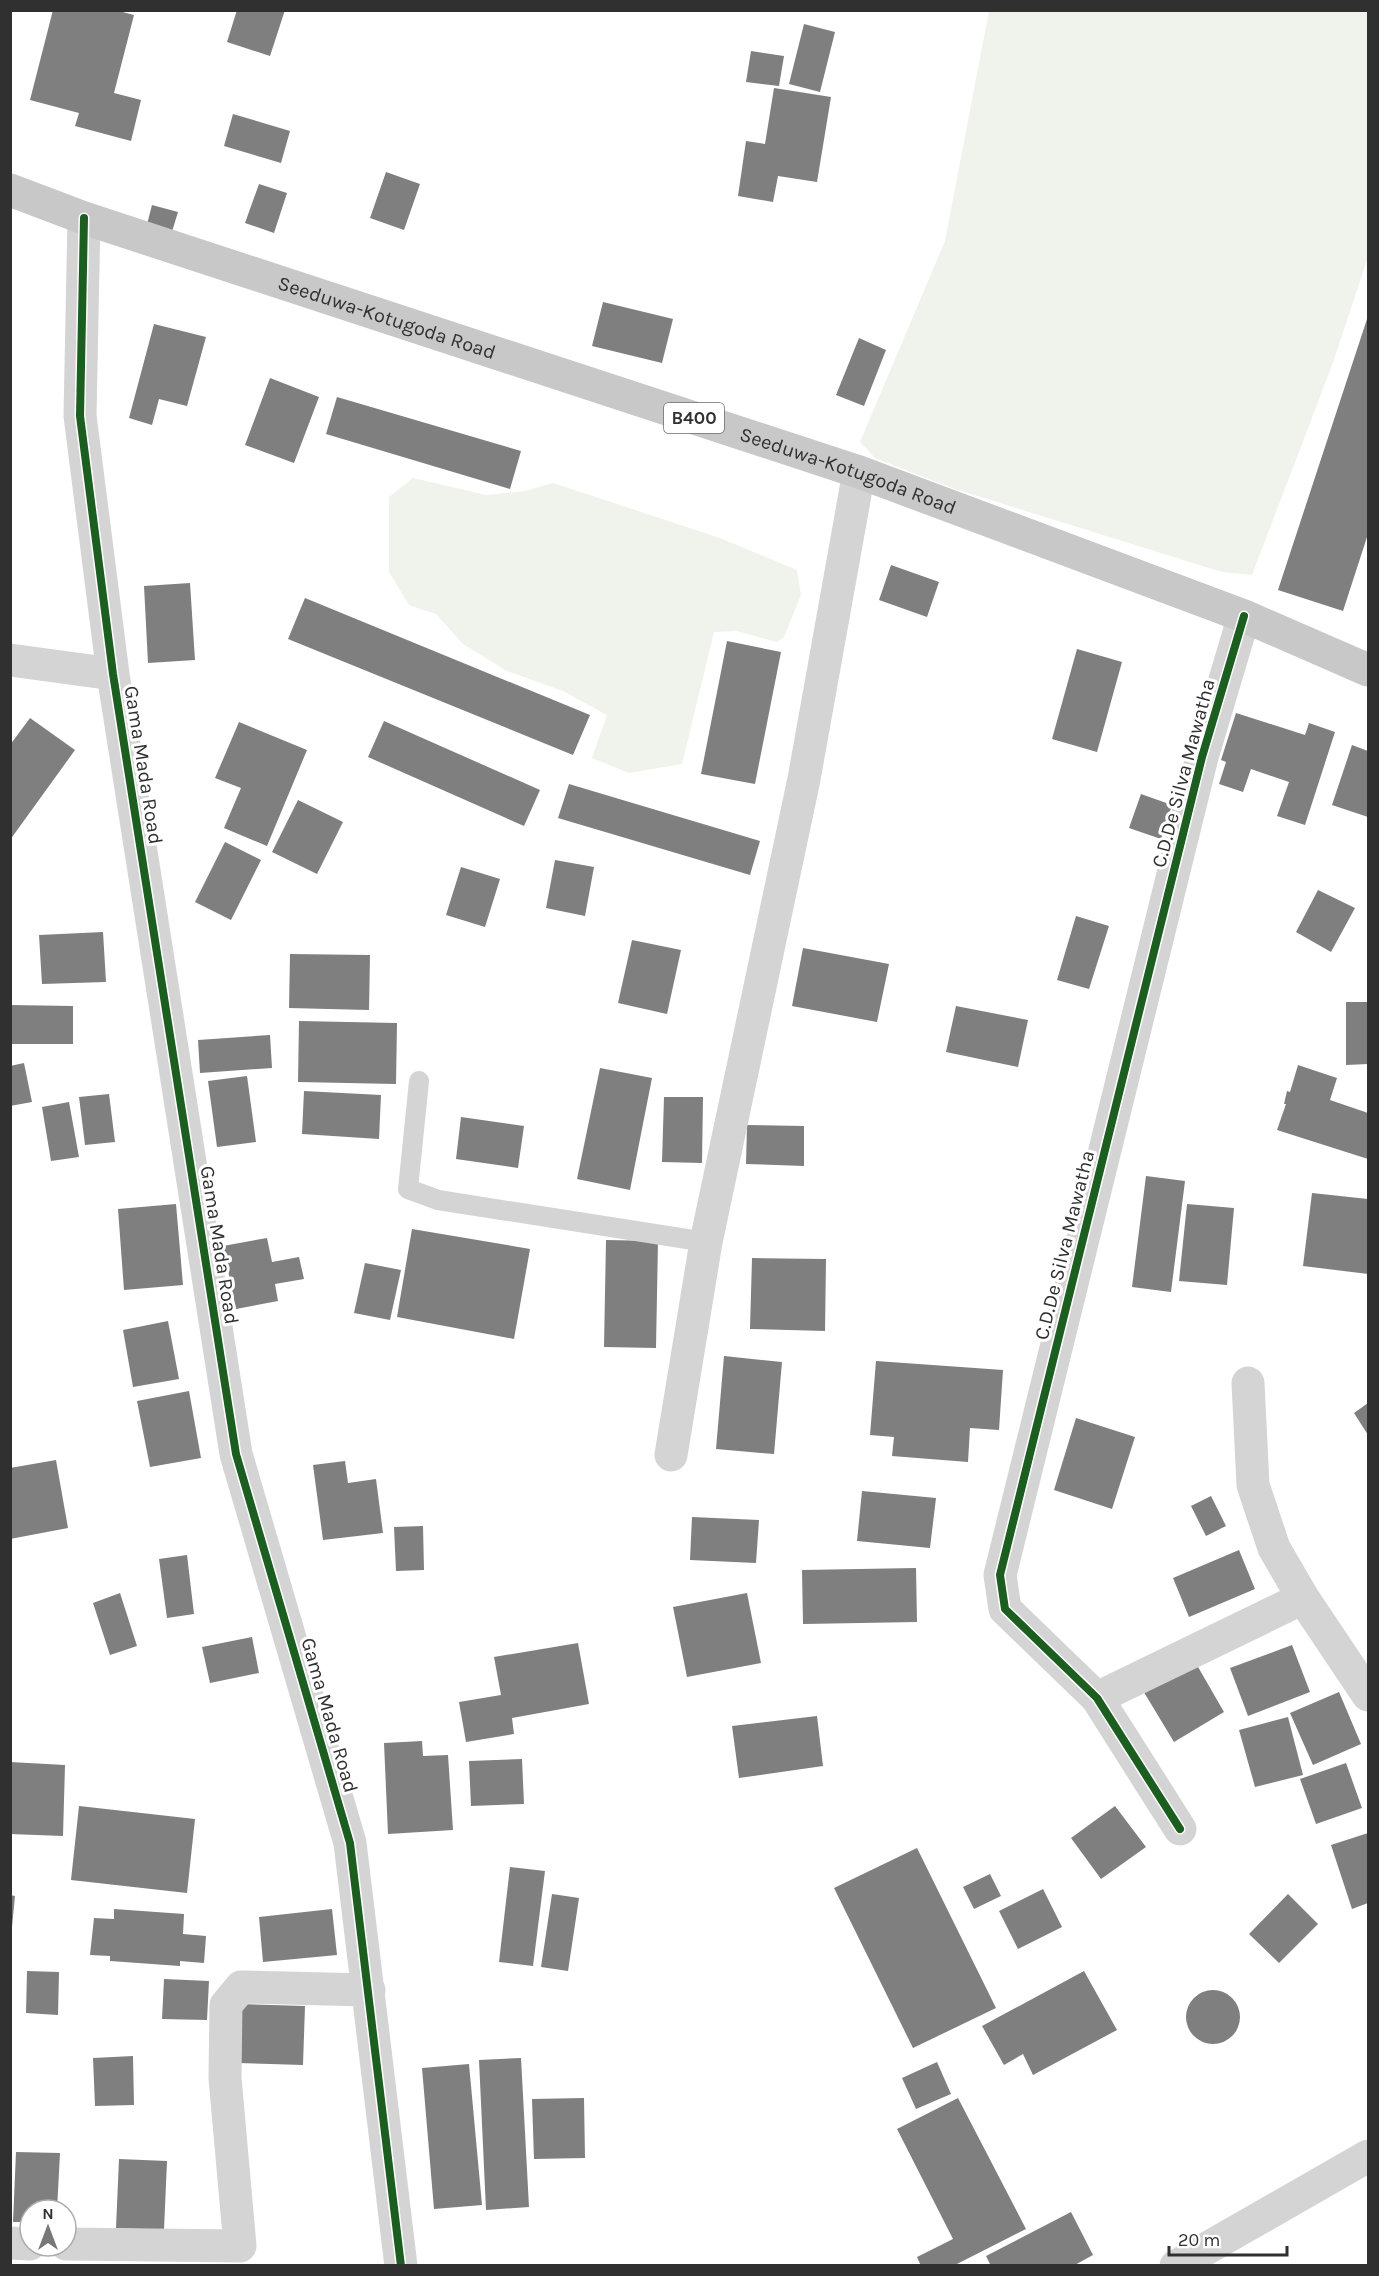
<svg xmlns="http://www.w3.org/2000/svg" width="1379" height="2276" font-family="Karla,sans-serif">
<rect width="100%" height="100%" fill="#fff"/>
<path fill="#f0f2ec" d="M989 11H1368V257L1331 368 1252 575 1222 572 955 489 875 458 860 442 945 241Z
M413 478 486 495 525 491 553 483 720 538 797 570 801 595 784 637 777 642 737 631 714 632 682 764 629 773 592 758 607 715 563 691 507 671 463 644 436 614 409 605 389 572V497Z"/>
<path fill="#7f7f7f" d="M53 10H115L134 15 114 93 141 100 131 141 75 126 79 113 30 100Z
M237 10H285L270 56 227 42Z
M804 24 835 32 820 92 789 84Z
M751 51 784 56 779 86 746 82Z
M774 88 831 97 817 182 778 176 773 202 738 196 746 141 765 144Z
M233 114 290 131 281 163 224 146Z
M386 172 420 184 404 230 370 218Z
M259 184 287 193 274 233 245 223Z
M152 205 178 212 171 235 146 228Z
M603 302 673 319 662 363 592 346Z
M1368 316V534L1343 611 1278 590Z
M154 324 206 337 187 406 159 399 152 425 129 418Z
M859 338 886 350 864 406 836 395Z
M270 378 319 397 294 463 245 445Z
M337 397 521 451 510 489 326 434Z
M891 565 939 582 927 617 879 600Z
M190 583 195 660 148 663 144 586Z
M305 598 590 715 573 755 288 639Z
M727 641 781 652 755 784 701 774Z
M1077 649 1122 662 1097 752 1052 739Z
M1236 713 1305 735 1309 723 1335 732 1305 825 1277 816 1289 782 1251 769 1243 792 1219 784 1226 762 1221 760Z
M30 718 75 750 10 840V745Z
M384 721 540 790 524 826 368 757Z
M239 722 307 750 267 846 224 828 241 788 215 778Z
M1352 745 1368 751V817L1332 805Z
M569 784 760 841 750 875 558 818Z
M1141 794 1172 805 1161 839 1129 828Z
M298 800 343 822 317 874 272 852Z
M225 842 261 860 231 920 195 902Z
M555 860 594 867 585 916 546 908Z
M461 867 500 879 485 927 446 915Z
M1318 890 1355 908 1331 952 1296 932Z
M1076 916 1109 926 1089 989 1057 980Z
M103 932 106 982 42 984 39 935Z
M632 940 681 950 667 1014 618 1003Z
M803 948 889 964 877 1022 792 1006Z
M290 954 370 955 369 1010 289 1008Z
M1346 1002H1368V1064L1346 1065Z
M10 1005 73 1006V1044H10Z
M956 1006 1028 1020 1018 1067 946 1052Z
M299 1021 397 1023 396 1084 298 1082Z
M270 1035 272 1068 200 1073 198 1040Z
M24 1063 32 1102 10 1106V1066Z
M1298 1065 1337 1078 1330 1100 1368 1113V1159L1277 1130 1286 1104H1284L1287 1091 1290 1092Z
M600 1068 652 1078 630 1190 577 1179Z
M247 1076 256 1142 217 1147 208 1081Z
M304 1091 381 1095 379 1139 302 1134Z
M109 1094 115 1142 85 1145 79 1097Z
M664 1097H703L702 1163 662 1162Z
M69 1102 79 1157 51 1161 42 1107Z
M461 1117 524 1126 518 1168 456 1159Z
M747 1125 804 1126V1166L746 1164Z
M1146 1176 1185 1181 1171 1292 1132 1287Z
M1312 1193 1368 1199V1274L1303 1266Z
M176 1204 183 1285 124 1290 118 1209Z
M1187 1204 1234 1208 1227 1285 1179 1281Z
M412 1229 530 1249 514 1339 397 1317Z
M267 1238 272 1262 299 1257 304 1279 275 1284 278 1301 236 1309 223 1246Z
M606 1240 658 1241 656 1348 604 1347Z
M752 1258 826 1259 825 1331 750 1329Z
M365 1263 401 1270 390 1320 354 1313Z
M168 1321 179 1379 133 1387 123 1330Z
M724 1356 782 1362 774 1454 716 1449Z
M876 1361 1003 1370 999 1430 970 1428 968 1462 892 1456 894 1437 870 1435Z
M189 1391 201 1458 150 1467 137 1401Z
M1368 1403V1435L1354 1413Z
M1076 1418 1135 1437 1112 1509 1054 1490Z
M56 1460 68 1528 10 1539V1468Z
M345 1461 348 1483 376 1479 383 1533 323 1540 313 1465Z
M862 1491 936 1498 930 1548 857 1541Z
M1211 1496 1226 1526 1206 1536 1191 1506Z
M692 1517 759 1520 756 1563 690 1560Z
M423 1526 424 1570 396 1571 394 1527Z
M1239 1550 1255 1589 1189 1617 1173 1578Z
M187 1555 194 1614 167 1618 159 1559Z
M916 1568 917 1622 803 1624 802 1570Z
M120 1593 137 1646 110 1655 93 1603Z
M747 1593 761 1663 687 1677 673 1607Z
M252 1637 259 1673 210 1683 202 1647Z
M578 1643 589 1704 512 1718 514 1734 466 1742 459 1702 501 1695 494 1657Z
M1292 1645 1310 1692 1248 1716 1230 1668Z
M1194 1660 1224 1712 1174 1742 1142 1689Z
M1339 1692 1361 1744 1313 1765 1290 1713Z
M817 1716 823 1766 739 1778 732 1726Z
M1288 1717 1303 1775 1255 1787 1239 1730Z
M422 1741 423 1756 448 1755 453 1830 388 1834 384 1743Z
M522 1759 524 1804 471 1806 469 1761Z
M10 1762 65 1765 63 1836 10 1834Z
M1346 1763 1362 1808 1316 1824 1300 1779Z
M79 1806 195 1819 187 1893 71 1880Z
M1115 1806 1146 1847 1101 1879 1071 1838Z
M1368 1833V1903L1352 1909 1331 1845Z
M917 1848 996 2008 913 2048 834 1888Z
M510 1867 545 1871 533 1966 499 1962Z
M990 1874 1001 1896 974 1909 963 1887Z
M1043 1889 1062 1927 1018 1949 999 1911Z
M552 1894 579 1898 568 1971 541 1967Z
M1288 1894 1318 1924 1279 1963 1249 1934Z
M10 1895 15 1896 12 1927H10Z
M114 1909 184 1914 183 1934 206 1936 204 1963 180 1961V1966L110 1961V1956L90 1955 94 1918 114 1919Z
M332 1909 337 1955 263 1962 259 1917Z
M27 1971 59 1972 58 2015 26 2013Z
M1084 1971 1117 2030 1033 2075 1023 2054 1004 2065 982 2026Z
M164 1979 209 1981 207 2020 162 2019Z
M1186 2017a27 27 0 1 1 54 0a27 27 0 1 1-54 0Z
M239 2004 305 2006 303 2065 237 2063Z
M133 2056 134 2105 95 2106 93 2058Z
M521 2058 529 2207 486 2210 479 2060Z
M937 2062 951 2094 916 2109 902 2078Z
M469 2064 482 2205 434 2209 422 2068Z
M584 2098 585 2158 534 2159 532 2099Z
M958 2098 1026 2229 953 2266H921L917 2257 953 2239 897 2129Z
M16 2152 60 2153 57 2210H30V2222H13Z
M119 2159 167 2161 164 2230 116 2228Z
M1071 2212 1093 2255 1073 2266H991L986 2256Z"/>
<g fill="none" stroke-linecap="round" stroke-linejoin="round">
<path stroke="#d4d4d4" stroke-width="20" d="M419 1081 408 1189 438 1200 706 1242"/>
<path stroke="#d4d4d4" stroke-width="33" d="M84 218 80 416 113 674 236 1454 350 1843 401 2266
M10 660 113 674
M671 1455 706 1242 804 779 859 472
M1303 1598 1368 1695
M1097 1698 1303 1598 1274 1548 1253 1485 1248 1383
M1180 1829 1097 1698 1005 1609 1000 1575 1202 757 1244 616
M10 2243 30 2244
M66 2244 240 2246 225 2078 226 2005 241 1987 369 1990
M1176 2266 1368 2156"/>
<path stroke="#c8c8c8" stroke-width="33" id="s1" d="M10 190 84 218 859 472 1244 616 1368 670"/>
<defs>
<path id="cycleway" d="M84 218 80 416 113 674 236 1454 350 1843 401 2266
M1180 1829 1097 1698 1005 1609 1000 1575 1202 757 1244 616"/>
</defs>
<use href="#cycleway" stroke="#fff" stroke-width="11"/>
<use href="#cycleway" stroke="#1b5e20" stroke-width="8"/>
</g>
<g text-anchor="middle" stroke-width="6" stroke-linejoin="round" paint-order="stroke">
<rect fill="#fff" stroke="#6e6e6e" stroke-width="1.5" x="664" y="403" width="60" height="30" rx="4.5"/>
<g font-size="18" font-weight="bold" fill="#303030">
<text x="694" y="424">B400</text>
</g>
<g font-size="20" fill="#303030" stroke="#fff">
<text dy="7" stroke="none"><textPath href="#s1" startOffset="398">Seeduwa-Kotugoda Road</textPath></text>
<text dy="7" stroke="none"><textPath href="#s1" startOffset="884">Seeduwa-Kotugoda Road</textPath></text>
<text transform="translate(144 765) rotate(81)" y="7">Gama Mada Road</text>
<text transform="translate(1183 773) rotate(-75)" y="7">C.D.De Silva Mawatha</text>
<text transform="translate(220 1245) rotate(81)" y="7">Gama Mada Road</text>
<text transform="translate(1064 1245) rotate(-76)" y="7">C.D.De Silva Mawatha</text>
<text transform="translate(330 1715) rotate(74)" y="7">Gama Mada Road</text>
</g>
</g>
<rect width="1379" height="2276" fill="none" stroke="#303030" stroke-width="24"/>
<g transform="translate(48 2228)"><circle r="28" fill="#ffffff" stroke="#acacac" stroke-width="1.5"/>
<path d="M0-4.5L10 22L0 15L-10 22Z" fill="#787878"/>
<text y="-9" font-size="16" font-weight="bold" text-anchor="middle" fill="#303030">N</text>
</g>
<path d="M1169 2246v9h118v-9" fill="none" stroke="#303030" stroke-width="3"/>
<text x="1178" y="2246" font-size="18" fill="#303030" stroke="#ffffff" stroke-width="4.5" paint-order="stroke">20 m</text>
</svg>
